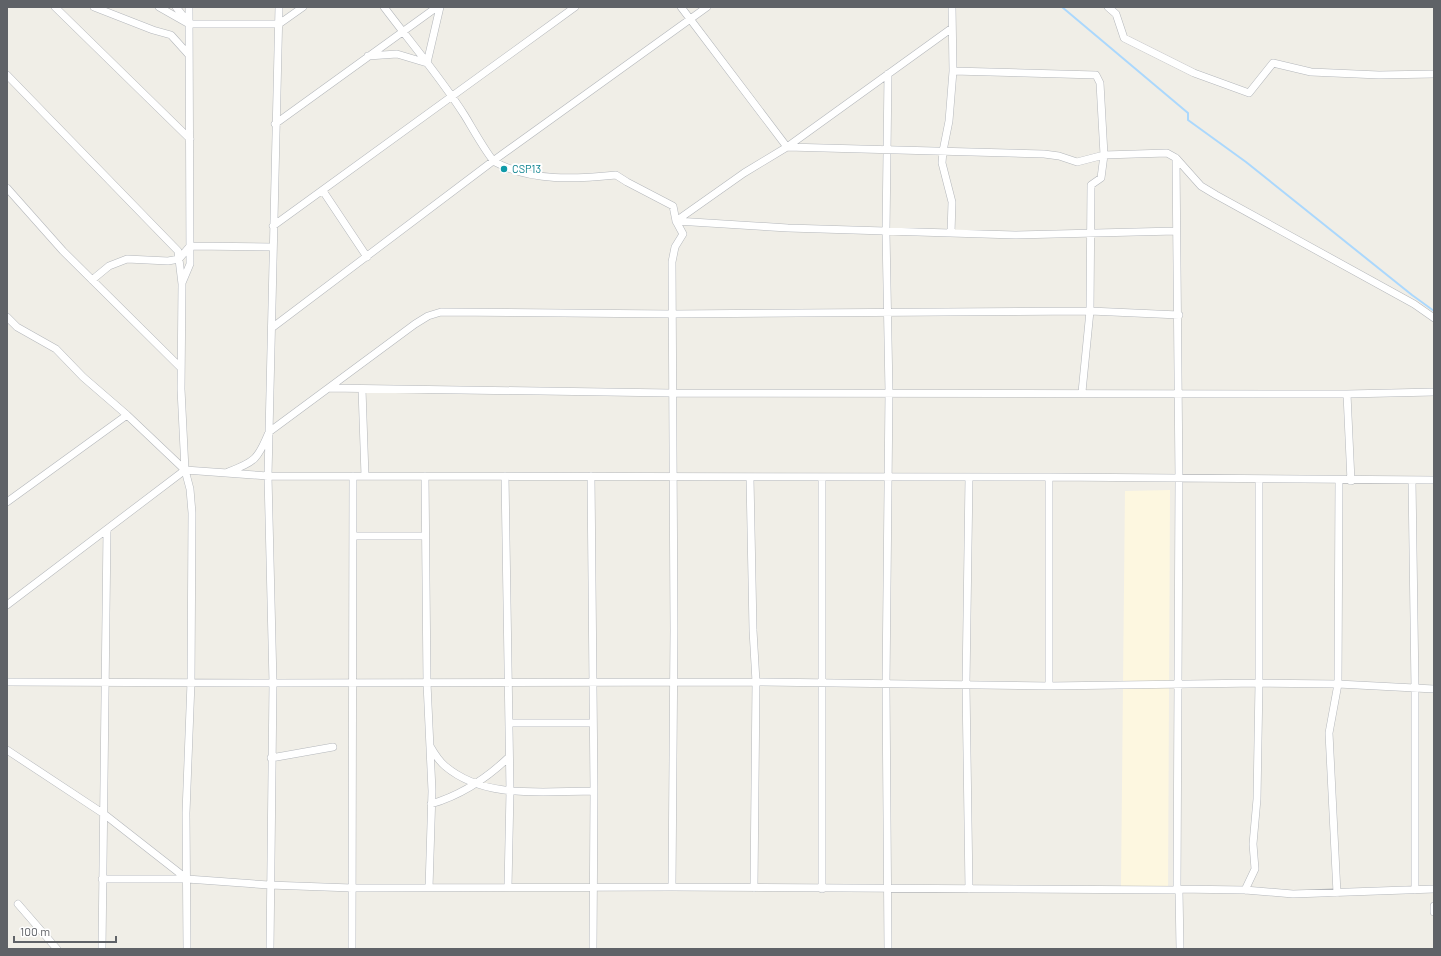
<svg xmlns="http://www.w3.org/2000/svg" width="1441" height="956" font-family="Barlow,sans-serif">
<rect width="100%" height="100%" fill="#f0eee7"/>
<path fill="#fdf7e0" d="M1170 490 1168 891 1121 886 1125 491Z"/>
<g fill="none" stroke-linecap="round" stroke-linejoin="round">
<path stroke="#abd8fd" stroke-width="2" d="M1062 7 1188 113V120L1246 162 1412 295 1434 311"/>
<defs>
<path id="minor" d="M55 7 190 139
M94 7 153 30 171 35 189 55
M159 7 189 24H279L303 7
M176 7 187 21
M384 7C411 43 441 78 465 116 470 124 489 158 495 162 532 182 576 179 616 175L627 182 673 206 676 221 683 234 675 247 672 262 674 630 672 887
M681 7 787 147 1044 154 1059 156 1077 162 1104 155 1167 153 1176 158 1179 480 1177 889 1179 890 1180 949
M1108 7 1116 14 1124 38 1194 73 1249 93 1273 63 1311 72 1379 75 1434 74
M368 56 397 54 427 63 440 7
M953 71 1096 75 1100 83 1104 155 1101 178 1091 185 1090 311 1082 392
M7 75 178 251 182 284 181 389 185 470 190 489 192 513 191 682 186 813 187 949
M275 124 437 7
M1176 158 1201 186 1216 195 1414 304 1434 318
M7 188 63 251 181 368
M323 191 367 257
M676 221 788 228 1015 235 1176 231
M676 221 744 173 787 147 952 28
M273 226 575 7
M951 233 952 202 942 163 943 151 949 121 953 71 952 7
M92 280 109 266 127 259 168 261 179 259 190 246 273 247
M182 283 190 264 189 7
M7 317 17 327 56 349 83 377 127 415 185 470 268 476 1049 477 1434 480
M273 327 493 161 707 7
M329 388 671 393 1347 394 1434 392
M362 389 365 476
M1347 394 1351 481
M228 472C255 462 258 459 269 432L415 324 428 316 441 312 672 314 1090 311 1179 315
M425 476 427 683 432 791 429 888
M505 476 510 791 508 887
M591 476 594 791 593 949
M1049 477V686
M750 478 753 630 756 682 754 888
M969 478 966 685 969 889
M1412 480 1415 688V890
M7 502 127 415
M353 536H425
M7 605 185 470
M7 682 273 683 756 682 1049 686 1259 683 1338 684 1434 689
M509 723H593
M430 746C434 753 439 761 445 766 485 800 544 791 594 791
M7 750 104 814 187 879
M271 758 333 747
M431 804C462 795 486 779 509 757
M102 879H187L269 885 352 888 672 887 1179 890
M822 889V477
M1177 889 1245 890 1293 894 1434 889
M1245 890 1255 869 1253 844 1257 799 1259 683V480
M1337 893 1329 733 1338 684 1339 481
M18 904 57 949
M1434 906V912
M102 949 107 530
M270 949 273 683 268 476 279 7
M352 949 353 476
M888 949 886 685 889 392 886 232 888 74"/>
</defs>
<use href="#minor" stroke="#b4b7bb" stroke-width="8"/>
<use href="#minor" stroke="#fff" stroke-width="7"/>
</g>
<circle fill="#0f9aa8" stroke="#fff" stroke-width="1.5" cx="504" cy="169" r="4"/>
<g text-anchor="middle" stroke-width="4" stroke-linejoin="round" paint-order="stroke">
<g font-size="11" fill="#0d838f" stroke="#fff" text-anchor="start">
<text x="512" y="173">CSP13</text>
</g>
</g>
<rect width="1441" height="956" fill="none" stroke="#5f6267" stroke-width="16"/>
<path d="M14 936v6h102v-6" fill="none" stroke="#5f6267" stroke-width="2"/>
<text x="20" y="936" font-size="12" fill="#5f6267" stroke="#ffffff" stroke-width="3" paint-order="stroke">100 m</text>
</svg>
